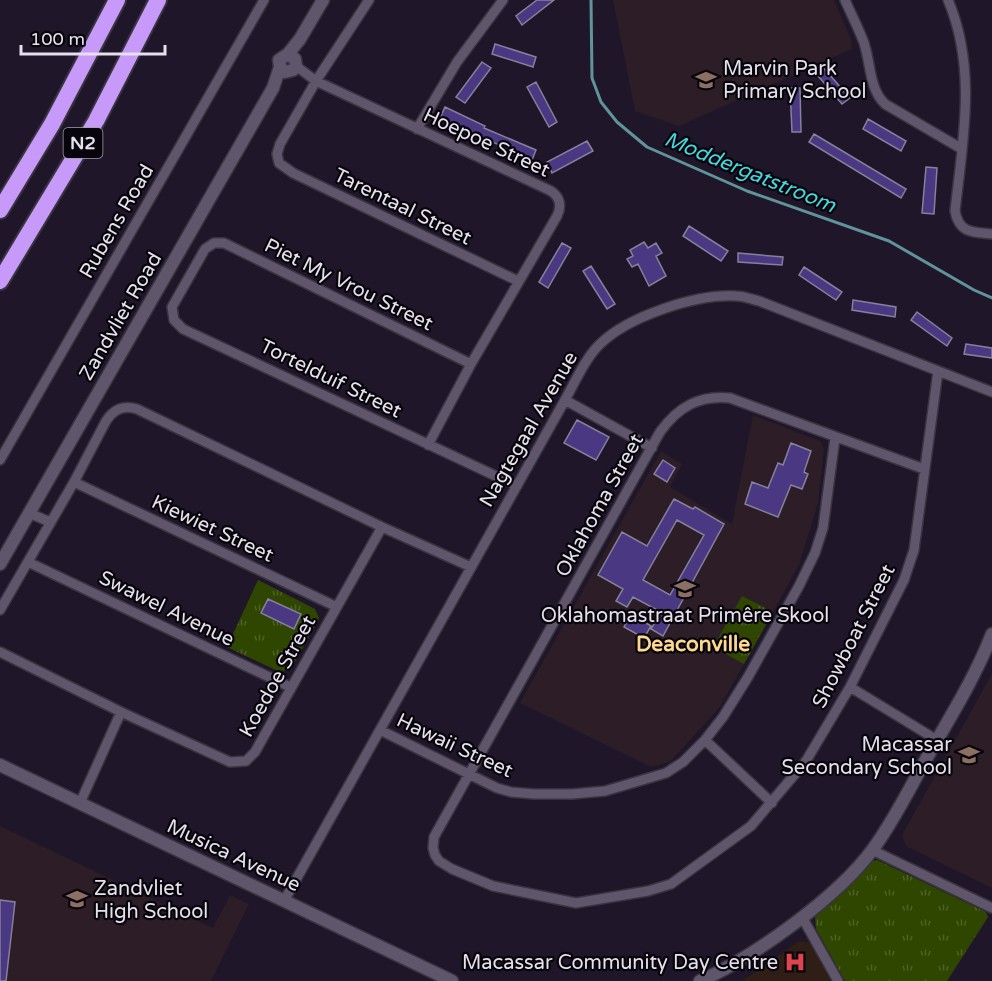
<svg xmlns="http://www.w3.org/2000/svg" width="992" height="981" font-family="'Varela Round',sans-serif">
<defs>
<pattern id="park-tufts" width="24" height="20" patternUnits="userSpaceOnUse" patternTransform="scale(1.5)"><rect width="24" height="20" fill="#2f4600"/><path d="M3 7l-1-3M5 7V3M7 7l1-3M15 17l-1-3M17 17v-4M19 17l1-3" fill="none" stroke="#4d6025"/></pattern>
</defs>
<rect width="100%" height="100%" fill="#1f1729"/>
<path fill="#2c1d27" d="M613 0H834L851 39 852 49 679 126 635 111Z
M753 415 820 441 824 449 818 503 799 565 720 707 670 762 651 767 520 703 661 451 682 464 670 487 732 524Z
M992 674V888L906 846 902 835Z
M0 826 213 928 230 895 249 904 211 981H0Z"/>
<path fill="#2e1e15" d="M799 941 811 943 831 981H742Z"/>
<path fill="url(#park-tufts)" d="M258 580 315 609 319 618 291 669 280 672 227 647Z
M742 596 773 612 744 664 713 647Z
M877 860 986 912 988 917 947 981H845L816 929 815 916 869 862Z"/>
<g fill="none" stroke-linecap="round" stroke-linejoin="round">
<path stroke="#61949a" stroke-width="3" d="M591 0 592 78 601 102 617 122 647 147 747 191 889 241 974 290 992 298"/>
</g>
<path fill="#4b3883" stroke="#858199" stroke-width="1.5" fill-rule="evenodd" d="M537 0H554L522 25 516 16Z
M495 44 536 57 533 67 492 54Z
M482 62 491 68 465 103 456 97Z
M820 64 850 98 842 104 813 70Z
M536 82 557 122 549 127 527 87Z
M790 88H800L801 132H792Z
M445 107 485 126 484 128 536 150 532 160 440 118Z
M868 119 906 141 901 151 863 129Z
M814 134 906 189 901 198 809 142Z
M587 141 593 151 552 173 547 162Z
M926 167 937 168 934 214 922 213Z
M689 226 728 251 721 261 683 236Z
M644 242 648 248 656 243 662 253 656 256 666 276 649 286 638 264 632 267 627 259 633 256 630 250Z
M562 243 571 248 548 288 539 282Z
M738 253 783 257 782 265 738 262Z
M591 266 615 304 607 309 583 271Z
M804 267 842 292 836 300 799 275Z
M853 300 896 307 895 317 852 310Z
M917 312 952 338 947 346 911 320Z
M966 344 992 348V358L964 354Z
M577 420 609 437 596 460 564 443Z
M791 443 811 451 804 472 808 474 802 489 791 485 778 517 745 504 752 482 768 488 778 463 783 465Z
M663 460 675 468 667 482 654 474Z
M674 499 693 509 695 507 724 524 663 636 651 629 661 612 633 597 627 607 616 601 623 589 598 575 622 532 647 546ZM677 520 704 535 670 595 643 580Z
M268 599 301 614 294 629 261 613Z
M631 614 651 626 644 638 624 627Z
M0 900 15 902 6 981H0Z"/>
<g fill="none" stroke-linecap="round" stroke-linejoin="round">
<defs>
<path id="minor" d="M369 0 316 81 280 144 277 154 279 163 293 173 518 281
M845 0C851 14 859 29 864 43 871 64 869 89 885 104L962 149
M948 0C977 68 963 140 955 211 959 233 972 232 992 234
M296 66 316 81 551 191C560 197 562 206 557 216L471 364 428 445
M417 129 457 62 503 0
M471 364 224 243H214L205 249 172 307 174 320 183 329 517 486
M565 400 652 448
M0 460 264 0
M924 469 730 398C699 395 678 407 660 432L434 837 433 848 435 855 439 861 452 869 493 886 576 903 648 891 671 884 751 826 806 761 850 687 904 580 914 550 938 371
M74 482 337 607
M29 513 50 522
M28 562 290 687
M0 610 74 482 106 421C114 409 123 405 137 409L382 527 471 567
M0 652 121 712 230 762 246 761 255 752 382 527
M850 687 937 740
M380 730 497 788 511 792 534 794H572L605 791 666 773 683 762 705 740 723 717 748 677 799 586 815 553 823 528 835 438
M705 740 772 803
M80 803 121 712
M872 850 992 908
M284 901 565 400C575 382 585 359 599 345 628 316 696 294 736 296 744 296 751 299 759 301L992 392
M802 917 838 981"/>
<path id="tertiary" d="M288 54 300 39 323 0
M0 564 273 88 280 67 279 60 288 54 295 59 296 66 293 70 285 72 280 67
M0 765 452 981
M700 981C754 957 838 897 873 849 896 818 913 781 933 747 954 711 977 673 992 634"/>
<path id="motorway" d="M0 210 52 124 117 0
M0 281 96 121 158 0"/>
</defs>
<use href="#minor" stroke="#393441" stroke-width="12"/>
<use href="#tertiary" stroke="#393441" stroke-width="15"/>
<use href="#motorway" stroke="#393441" stroke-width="20"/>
<use href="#minor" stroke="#60566c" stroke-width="9"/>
<use href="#tertiary" stroke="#60566c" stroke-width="12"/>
<use href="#motorway" stroke="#c79af9" stroke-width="16"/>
</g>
<defs>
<symbol id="school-bare" viewBox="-9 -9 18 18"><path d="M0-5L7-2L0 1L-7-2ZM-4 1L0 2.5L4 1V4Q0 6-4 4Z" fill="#8d6e63" stroke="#07050b" stroke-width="2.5" paint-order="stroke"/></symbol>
<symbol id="hospital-bare" viewBox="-9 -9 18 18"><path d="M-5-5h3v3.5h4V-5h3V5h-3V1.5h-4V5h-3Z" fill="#e0444e" stroke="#07050b" stroke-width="2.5" paint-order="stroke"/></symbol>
</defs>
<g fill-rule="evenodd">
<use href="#school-bare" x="691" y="65" width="30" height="30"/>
<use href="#school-bare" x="670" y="574" width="30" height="30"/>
<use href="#school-bare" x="954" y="740" width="30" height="30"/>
<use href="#school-bare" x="62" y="884" width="30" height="30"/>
<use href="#hospital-bare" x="780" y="947" width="30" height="30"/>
</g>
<g text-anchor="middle" stroke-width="4.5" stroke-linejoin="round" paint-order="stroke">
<rect fill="#07050b" stroke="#a29ea8" stroke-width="1.5" x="63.5" y="128" width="39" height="30" rx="4.5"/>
<g font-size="18" font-weight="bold" fill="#e5e0ec">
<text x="83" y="149">N2</text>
</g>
<g font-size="20" fill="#e5e0ec" stroke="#07050b" text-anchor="start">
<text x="723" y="75">Marvin Park<tspan x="723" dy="23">Primary School</tspan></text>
<text x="685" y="622" text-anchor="middle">Oklahomastraat Primêre Skool</text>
<text x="952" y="751" text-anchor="end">Macassar<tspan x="952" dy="23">Secondary School</tspan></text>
<text x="94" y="895">Zandvliet<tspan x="94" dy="23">High School</tspan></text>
<text x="778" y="969" text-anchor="end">Macassar Community Day Centre</text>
</g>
<g font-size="20" fill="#e5e0ec" stroke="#07050b">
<text transform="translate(487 142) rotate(25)" y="7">Hoepoe Street</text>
<text transform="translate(403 206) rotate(26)" y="7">Tarentaal Street</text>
<text transform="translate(116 221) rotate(-60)" y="7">Rubens Road</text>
<text transform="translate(349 284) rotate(26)" y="7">Piet My Vrou Street</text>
<text transform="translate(120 316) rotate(-60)" y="7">Zandvliet Road</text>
<text transform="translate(331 378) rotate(26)" y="7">Tortelduif Street</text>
<text transform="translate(528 429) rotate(-60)" y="7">Nagtegaal Avenue</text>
<text transform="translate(599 505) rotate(-61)" y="7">Oklahoma Street</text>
<text transform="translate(213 528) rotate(25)" y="7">Kiewiet Street</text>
<text transform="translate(167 608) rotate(26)" y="7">Swawel Avenue</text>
<text transform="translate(853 636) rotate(-63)" y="7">Showboat Street</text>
<text transform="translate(277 676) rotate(-61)" y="7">Koedoe Street</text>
<text transform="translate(455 745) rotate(25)" y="7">Hawaii Street</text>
<text transform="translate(234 855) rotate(25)" y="7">Musica Avenue</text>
</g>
<g font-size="21" font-style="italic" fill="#45d7de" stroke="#07050b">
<text transform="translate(750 172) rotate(22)" y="7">Moddergatstroom</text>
</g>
<g font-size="21" font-weight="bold" fill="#fdd98f" stroke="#07050b">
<text x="693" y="651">Deaconville</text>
</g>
</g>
<path d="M21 45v9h144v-9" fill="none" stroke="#e5e0ec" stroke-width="3"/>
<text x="30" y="45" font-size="18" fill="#e5e0ec" stroke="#07050b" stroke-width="4.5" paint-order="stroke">100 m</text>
</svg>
